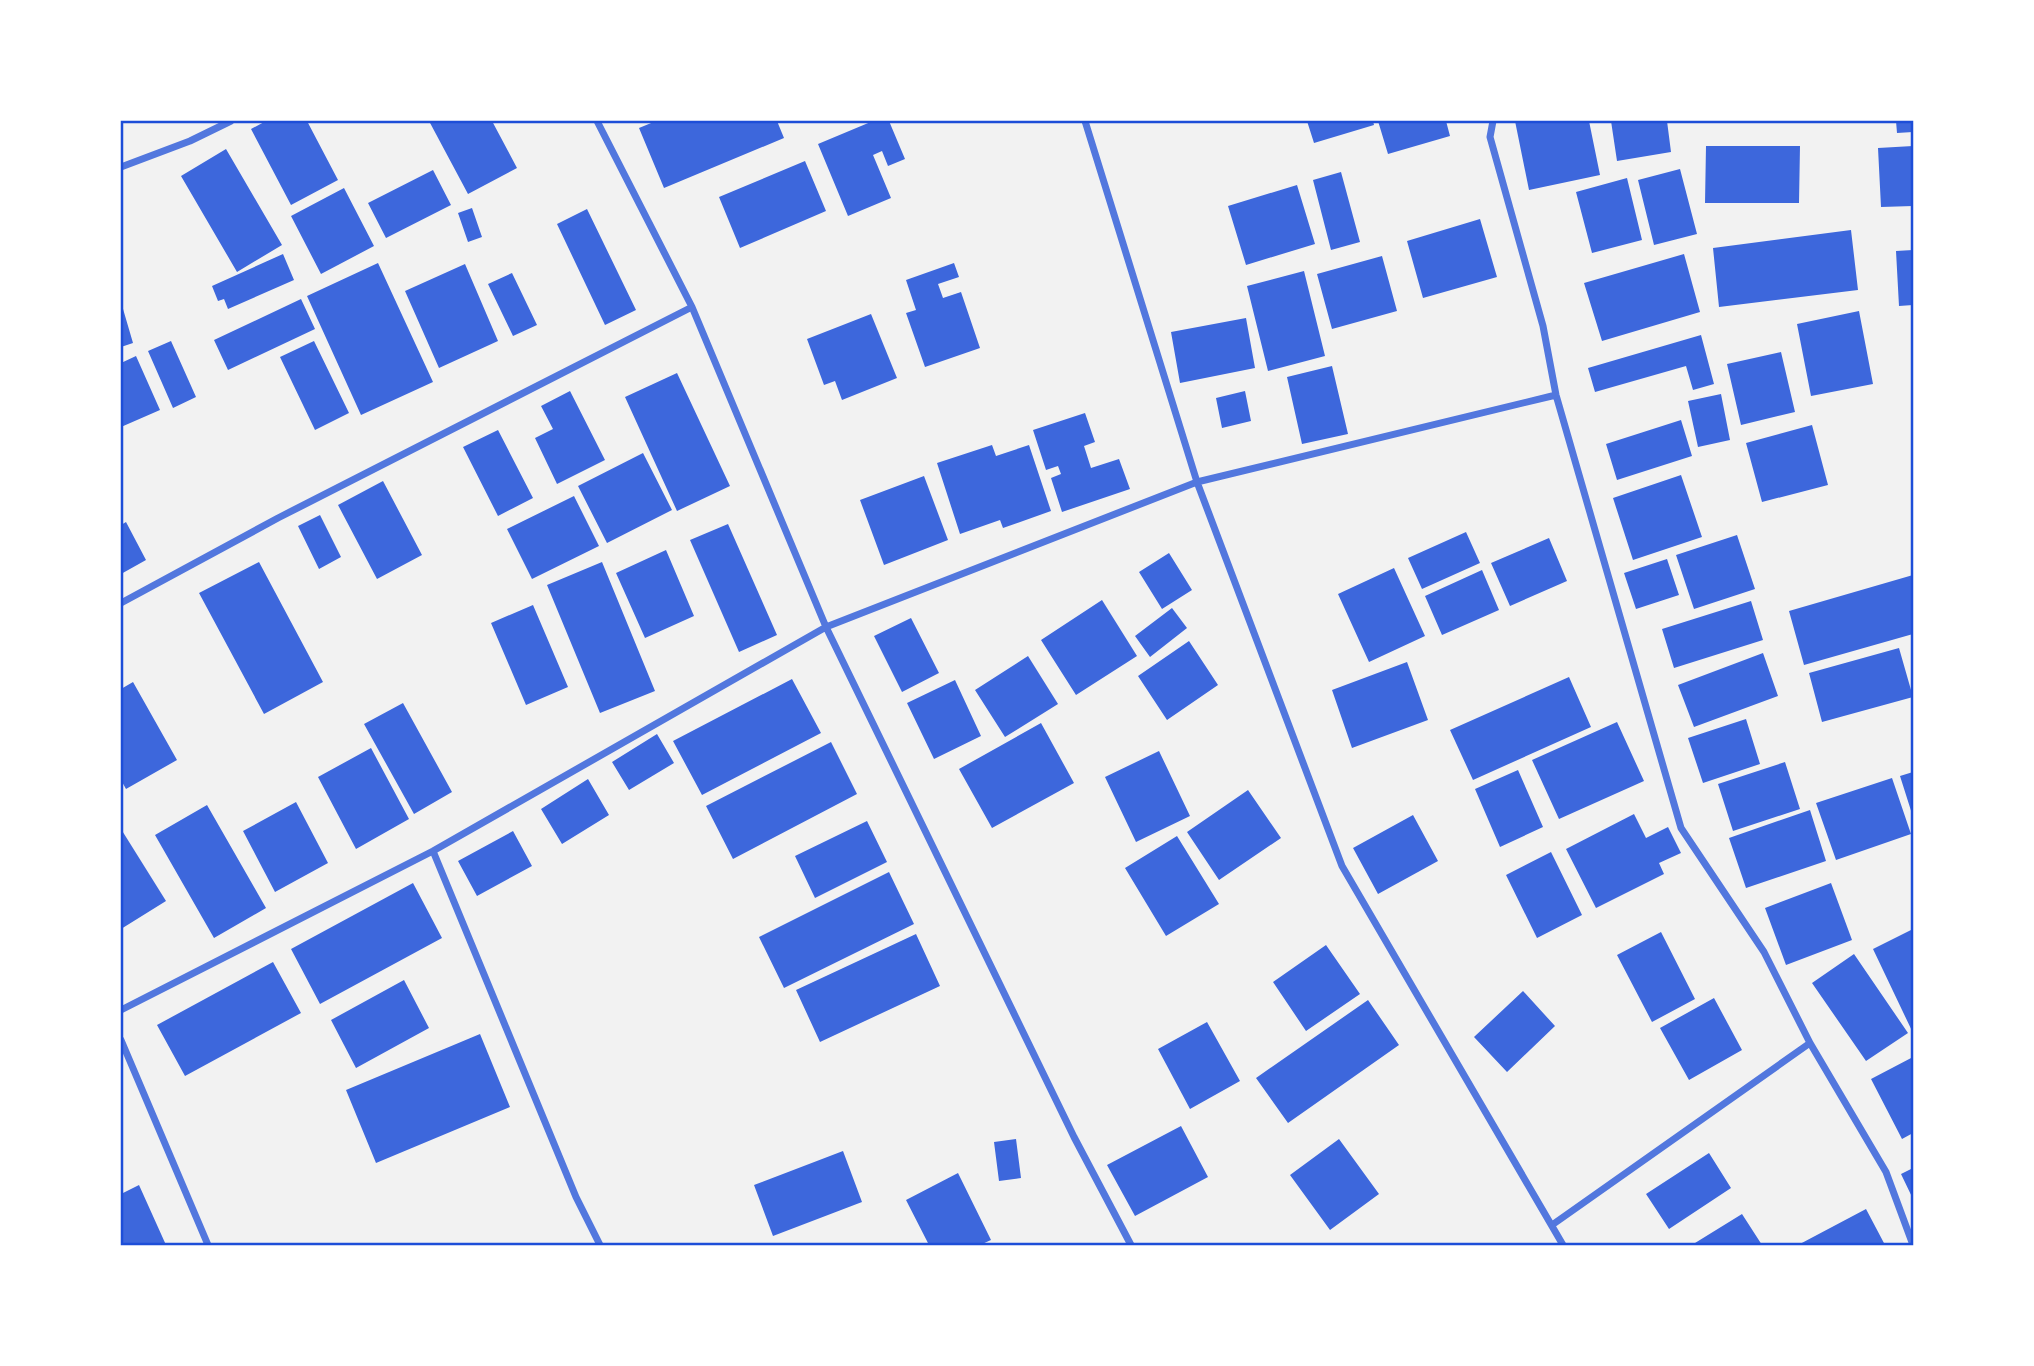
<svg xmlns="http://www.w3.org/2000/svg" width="2034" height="1366" font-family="'Archivo Narrow',sans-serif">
<rect width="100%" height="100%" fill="#f2f2f2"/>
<path fill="#3d67dc" d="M266 121H307L338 180 291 205 251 129Z
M429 121H492L517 168 468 194Z
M656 121H777L784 138 664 188 639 128Z
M873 121H889L905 159 888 166 882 151 873 155 891 198 848 216 818 144Z
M1307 121H1373L1374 125 1314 143Z
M1378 121H1446L1450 136 1388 154Z
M1515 121H1589L1600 175 1529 190Z
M1611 121H1667L1671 152 1617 161Z
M1896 121H1913V132L1897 133Z
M1706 146H1800L1799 203H1705Z
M1913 146V206L1881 207 1878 148Z
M226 149 282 245 237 272 181 176Z
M805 161 826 211 740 248 719 197Z
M1680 169 1697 234 1654 245 1638 180Z
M433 170 451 205 386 238 368 203Z
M1341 172 1360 242 1331 250 1313 180Z
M1627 178 1642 240 1592 253 1576 192Z
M1297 185 1315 244 1246 265 1228 206Z
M344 188 374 246 321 274 291 216Z
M472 208 482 237 468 242 458 213Z
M587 209 636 310 605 325 557 224Z
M1480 219 1497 277 1423 298 1407 241Z
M1851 230 1858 290 1719 307 1713 248Z
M1913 250V305L1899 306 1896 251Z
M283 254 294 280 228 309 224 299 218 301 212 286Z
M1684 254 1700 312 1602 341 1584 283Z
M1382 256 1397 311 1332 329 1317 274Z
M378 263 433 382 361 415 307 296Z
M954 263 959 277 938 284 943 298 961 292 980 348 925 367 906 313 916 310 906 280Z
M465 264 498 341 439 368 405 291Z
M1304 271 1325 356 1268 371 1247 286Z
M512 273 537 325 513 336 488 284Z
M301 299 315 329 228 370 214 340Z
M121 302 133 343 121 347Z
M1859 311 1873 384 1811 396 1797 324Z
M871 314 897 378 842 400 835 381 824 385 807 339Z
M1246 318 1255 368 1180 383 1171 332Z
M1701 335 1714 384 1693 390 1686 366 1595 392 1588 368Z
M171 341 196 397 173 408 148 351Z
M314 341 349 413 315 430 280 357Z
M1781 352 1795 412 1741 425 1727 364Z
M136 356 160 410 121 427V363Z
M1332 366 1348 434 1302 444 1287 377Z
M677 373 730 486 677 511 625 397Z
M570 391 605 460 557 484 535 438 553 429 541 406Z
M1245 391 1251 421 1222 428 1216 398Z
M1721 394 1730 440 1698 447 1688 401Z
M1085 413 1095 442 1084 446 1091 468 1119 459 1130 489 1062 512 1051 478 1061 474 1058 466 1046 470 1033 430Z
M1681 420 1692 456 1617 480 1606 444Z
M1812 425 1828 485 1762 502 1746 443Z
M498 430 533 498 498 516 463 447Z
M992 445 996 456 1029 445 1051 511 1003 528 1000 520 960 534 937 463Z
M643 453 672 510 607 543 578 486Z
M1681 475 1702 537 1633 560 1613 498Z
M924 476 948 540 884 565 860 500Z
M383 481 422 555 377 579 338 505Z
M574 496 599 546 532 579 507 529Z
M320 515 341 557 319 569 298 526Z
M126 522 146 560 121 574V525Z
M728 524 777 635 739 652 690 540Z
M1466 532 1480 563 1422 589 1408 558Z
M1737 535 1755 589 1694 609 1676 555Z
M1549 538 1567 581 1510 606 1491 563Z
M666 550 694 616 645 638 616 573Z
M1169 553 1192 590 1162 609 1139 572Z
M1667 559 1679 595 1636 609 1624 573Z
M259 562 323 682 264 714 199 593Z
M602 562 655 691 600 713 547 585Z
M1394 568 1425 636 1369 662 1338 594Z
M1482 570 1499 610 1442 635 1425 596Z
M1913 575V634L1804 665 1789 611Z
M1102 600 1137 656 1076 695 1041 640Z
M1751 601 1763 640 1674 668 1662 629Z
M533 605 568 687 526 705 491 623Z
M1172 608 1187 628 1150 657 1135 636Z
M911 618 939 673 902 692 874 636Z
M1189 641 1218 685 1167 720 1138 676Z
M1899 648 1913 697 1822 722 1809 673Z
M1763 653 1778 696 1694 727 1678 685Z
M1028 656 1058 704 1005 737 975 690Z
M1407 662 1428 720 1352 748 1332 690Z
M1569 677 1591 727 1473 780 1450 730Z
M792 679 821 733 702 795 673 741Z
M955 680 981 736 934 759 907 703Z
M133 682 177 760 126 789 121 780V689Z
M403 703 452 792 414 814 364 724Z
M1746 719 1760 764 1703 783 1688 738Z
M1617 722 1644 781 1559 819 1532 760Z
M1041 723 1074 783 992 828 959 769Z
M657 734 674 763 629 790 612 762Z
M831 742 857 794 733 859 706 806Z
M371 748 409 819 356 849 318 777Z
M1159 751 1190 816 1136 842 1105 777Z
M1785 762 1800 809 1733 831 1718 784Z
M1518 770 1543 827 1500 847 1475 789Z
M1913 772V817L1900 776Z
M1892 778 1911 834 1836 860 1816 803Z
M588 779 609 815 562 844 541 809Z
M1248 790 1281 838 1219 880 1187 832Z
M296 802 328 863 275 892 243 831Z
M207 805 266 908 214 938 155 835Z
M1810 810 1826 861 1746 888 1729 838Z
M1634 814 1646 838 1668 827 1681 853 1659 863 1664 874 1596 908 1566 849Z
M1413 815 1438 861 1378 894 1353 848Z
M867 821 887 862 815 898 795 856Z
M121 829 166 901 121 929Z
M513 831 532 866 477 896 458 861Z
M1177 836 1219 904 1166 936 1125 868Z
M1551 852 1582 915 1537 938 1506 875Z
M889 872 914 924 784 988 759 937Z
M413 883 442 938 320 1004 291 949Z
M1831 883 1852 940 1786 965 1765 908Z
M1913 929V1033L1873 949Z
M1661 932 1695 999 1652 1022 1617 955Z
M916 934 940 986 820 1042 796 990Z
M1326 945 1360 994 1306 1031 1273 982Z
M1854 954 1908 1033 1866 1061 1812 983Z
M273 962 301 1013 185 1076 157 1025Z
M404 980 429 1028 356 1068 331 1020Z
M1523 991 1555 1026 1507 1072 1474 1037Z
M1714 998 1742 1050 1689 1080 1660 1028Z
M1368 1000 1399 1045 1288 1123 1256 1078Z
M1207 1022 1240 1081 1190 1109 1158 1049Z
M480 1034 510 1107 376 1163 346 1090Z
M1913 1057V1133L1902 1139 1871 1079Z
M1181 1126 1208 1177 1135 1216 1107 1165Z
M1016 1139 1021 1178 999 1181 994 1142Z
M1339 1139 1379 1194 1330 1230 1290 1175Z
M843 1151 862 1202 773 1236 754 1185Z
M1709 1153 1731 1188 1669 1229 1646 1194Z
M1913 1168V1199L1901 1174Z
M958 1173 991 1240 980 1245H929L906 1200Z
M139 1185 166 1245H121V1194Z
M1866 1209 1885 1245H1798Z
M1742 1214 1762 1245H1696L1695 1243Z"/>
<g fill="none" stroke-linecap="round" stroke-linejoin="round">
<path stroke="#5277de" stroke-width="7" d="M597 121 692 307 826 627 1074 1137 1131 1245
M1085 121 1197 482 1342 866 1563 1245
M1493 121 1490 137 1543 326 1556 395 1681 828 1764 952 1810 1043 1552 1225
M121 167 190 141 231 121
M121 603 278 518 692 307
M433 851 576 1197 600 1245
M121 1010 433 851 826 627 1197 482 1556 395
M121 1040 208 1245
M1810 1043 1886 1172 1913 1245"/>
</g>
<rect width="2034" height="1366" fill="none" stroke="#ffffff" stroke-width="245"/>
<rect x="122" y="122" width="1790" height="1122" fill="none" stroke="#1d4ed8" stroke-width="2.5"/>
</svg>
